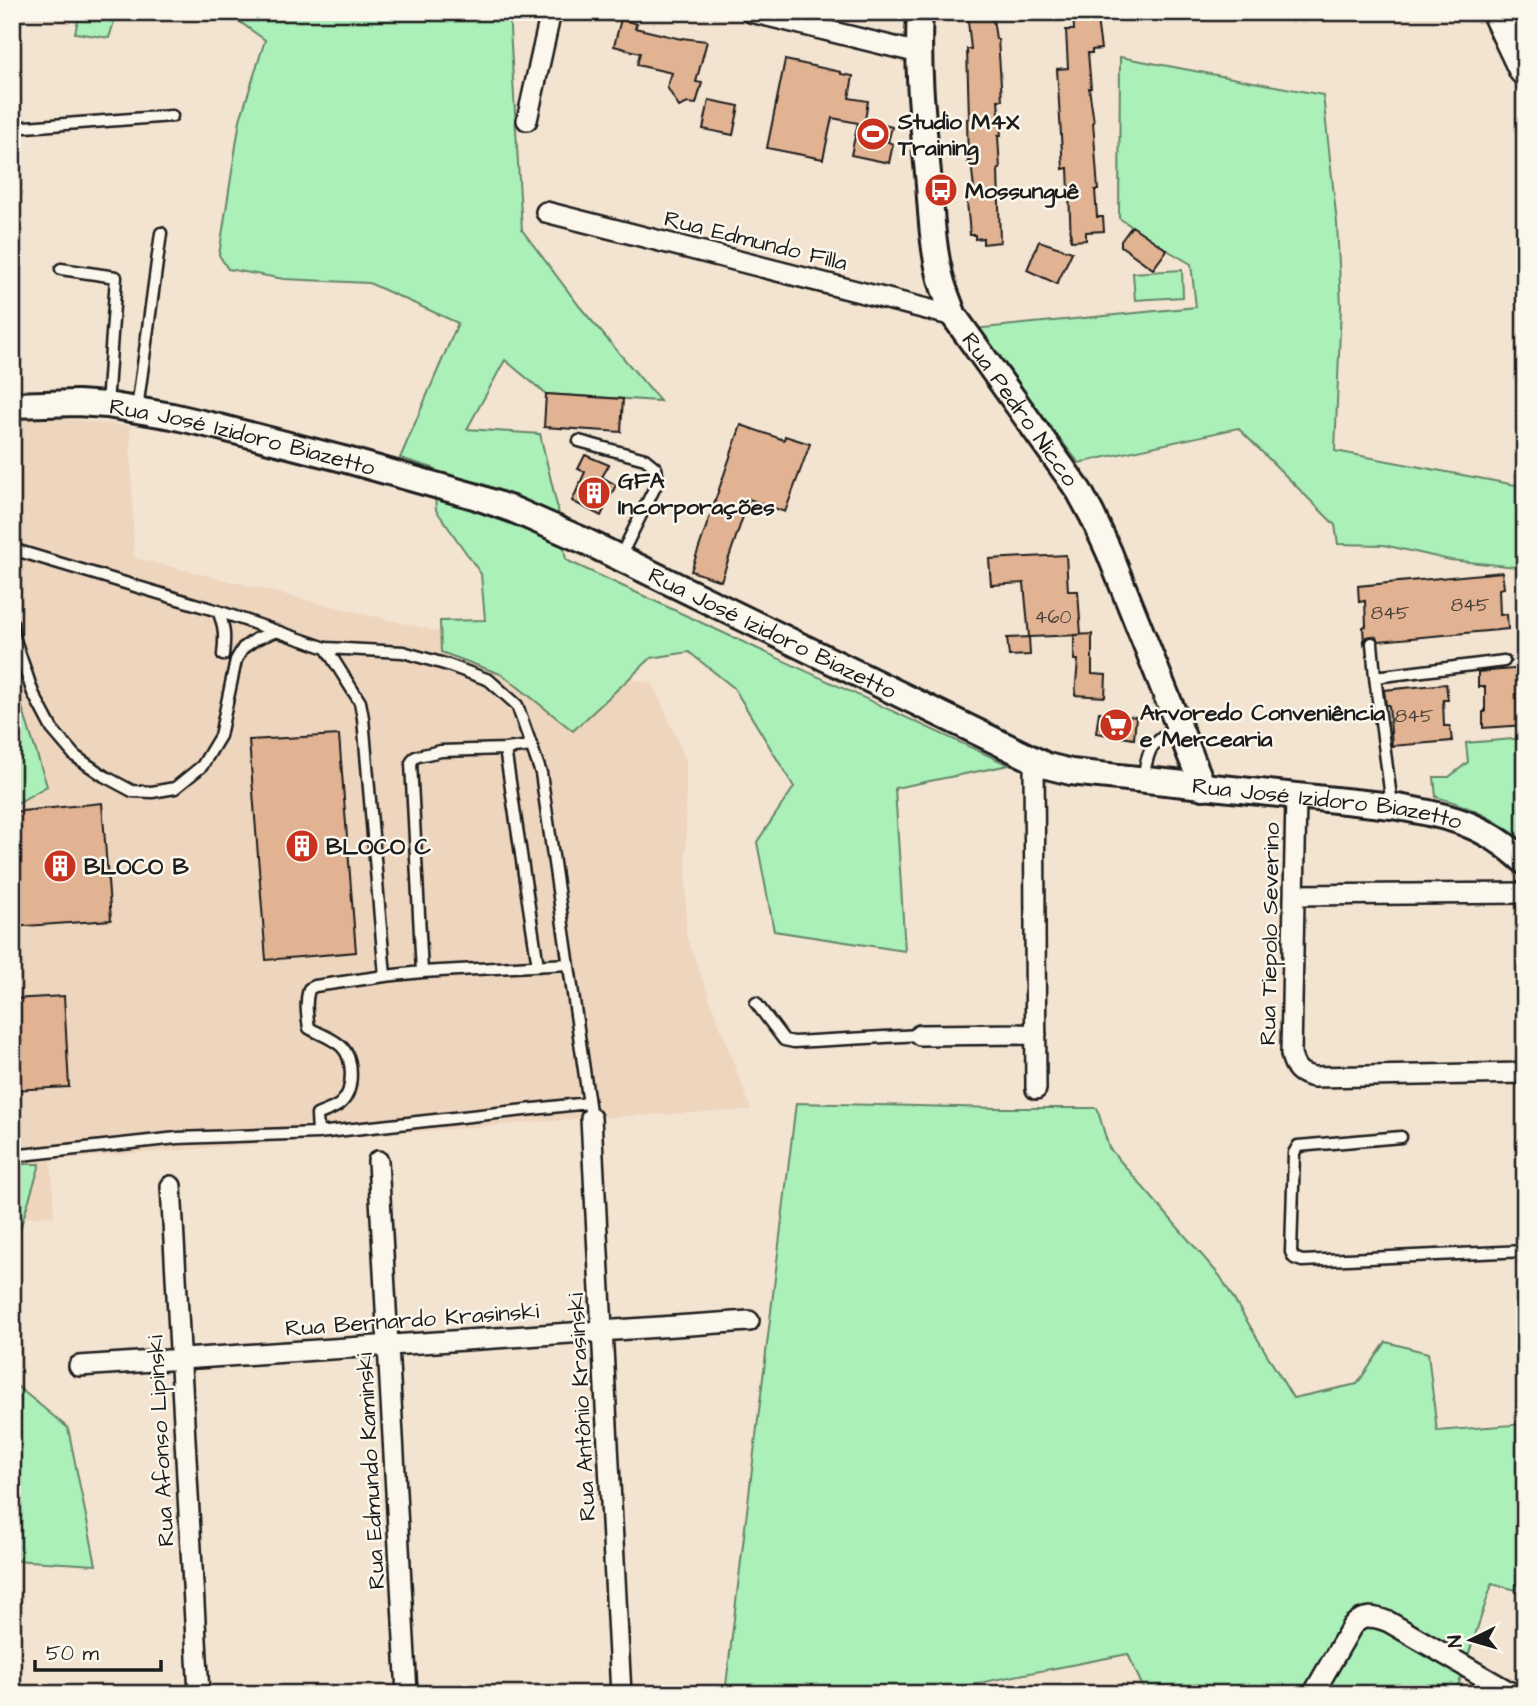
<svg xmlns="http://www.w3.org/2000/svg" width="1537" height="1706" font-family="'Architects Daughter',sans-serif">
<rect width="100%" height="100%" fill="#f3e3d1"/>
<filter id="ink" filterUnits="userSpaceOnUse"><feTurbulence type="fractalNoise" baseFrequency=".0143" numOctaves="2"/><feDisplacementMap in="SourceGraphic" scale="14" xChannelSelector="R" yChannelSelector="G"/><feConvolveMatrix kernelMatrix="1 2 1 2 8 2 1 2 1" color-interpolation-filters="sRGB"/></filter>
<g filter="url(#ink)">
<path fill="#eed5be" d="M38 416 130 426 134 558 653 684 686 760V935L751 1110 591 1118 51 1160 54 1216 12 1218V419Z"/>
<path fill="#abefb9" stroke="#64866a" stroke-width="2" d="M80 12H117L109 38 75 33Z
M226 12H509L522 230 580 307 660 401 546 394 505 360 467 429 540 434 558 510 566 560 1009 765 895 788 905 951 774 931 757 842 794 787 734 688 689 652 651 658 573 731 503 675 441 652 440 621 485 620 481 574 436 510 433 468 400 458 458 323 369 283 284 279 228 269 219 255 240 120 265 40Z
M1120 57 1323 95 1337 223 1341 306 1335 451 1521 486 1522 283H1525V568L1450 560 1384 545 1338 544 1335 525 1238 428 1079 463 973 329 1196 307 1191 264 1167 250 1119 218Z
M1182 270 1183 297 1135 300 1133 273Z
M12 676 47 786 12 806Z
M1525 738V842C1498 820 1470 806 1436 797L1434 777H1449L1468 762 1466 743Z
M796 1103 998 1108H1097L1109 1148 1220 1276 1293 1398 1357 1384 1386 1342 1428 1353 1437 1431 1525 1424V1592L1492 1584 1459 1683 1453 1694H1146L1128 1654 922 1694H725Z
M12 1164H40L16 1242H12Z
M12 1382 68 1428 96 1565 12 1560Z"/>
<path fill="#e1b392" stroke="#1c1c1c" stroke-width="2" d="M967 12H992L996 39H998L1002 100H998L1001 136H998L1000 169H998L1000 242 983 244V238L975 239V235H970L966 190 974 189 971 161 968 162 967 119 969 118 967 49H971Z
M1073 12H1096L1101 49 1092 50V53H1088L1091 88H1089L1094 122H1093L1098 190H1095L1097 217H1103L1104 231 1086 232V240L1071 241 1068 168 1063 169 1057 69 1068 68 1066 30H1074Z
M621 19 637 24 635 28 681 39 682 38 707 41 696 82 702 83 696 104 688 103 679 107 667 87 672 73 637 65 640 53 614 46Z
M785 60 841 72V74L853 76 849 98 868 101 865 120 892 127 888 142 893 144 889 163 851 155 858 123 832 118 823 159 767 148Z
M709 100 739 106 733 135 703 129Z
M1132 226 1167 250 1153 269 1121 246V241Z
M1039 241 1072 252 1057 284 1027 270Z
M546 394 623 399 621 432 544 427Z
M741 425 784 440 785 436 810 444 785 512 749 499 721 581 691 571Z
M585 455 609 465 602 477 616 485 601 516 572 501 585 472 578 469Z
M1066 555 1068 591H1078L1081 635 1029 637 1024 583 991 585 989 559Z
M1502 572 1504 588 1499 589 1500 615 1507 614 1508 629 1379 641 1376 637 1371 636 1367 637 1364 643 1363 627 1366 626 1365 601 1359 602 1358 586Z
M1092 634V674L1106 675 1105 697 1075 695 1078 660H1074V635Z
M1029 637 1030 655 1009 656 1007 638Z
M1525 668V725L1483 728V712H1485V687H1478V672Z
M1446 684 1448 700H1443L1444 726H1450L1452 741 1392 746 1389 705H1386L1384 690Z
M1099 712 1136 717 1134 739 1096 733Z
M339 735 356 952 266 960 249 740Z
M102 803 111 920 12 927V812Z
M64 996 69 1087 12 1090V999Z"/>
<g fill="none" stroke-linecap="round" stroke-linejoin="round">
<defs>
<path id="service" d="M12 128 172 116
M61 269 116 277 107 405
M137 409 161 233
M579 441 645 459 656 468 658 481 620 557
M12 549 218 611 326 648 403 652 448 665 489 680 517 705 541 773 591 1118
M218 611C225 627 225 638 223 655
M12 622 14 637 33 693 52 729 75 756 104 776 132 791 152 792 175 788 202 766 220 736 236 660 243 648 256 639 274 632
M1372 643 1375 677
M505 749 538 966
M1143 779C1149 745 1150 745 1179 726
M1392 805 1375 677 1504 661
M422 972 411 763 414 758 418 756 441 751 505 749 532 746
M385 976 422 972 568 964
M756 1003 784 1040 794 1042 920 1035
M318 1133 317 1115C325 1111 335 1109 341 1103 354 1091 354 1059 342 1047 333 1038 319 1034 309 1028 307 1015 305 1002 309 989L315 986 385 976 363 718 360 702 326 648
M1401 1137 1298 1146 1294 1153 1291 1252 1294 1258 1302 1261 1525 1251
M12 1156 177 1138 318 1133 588 1103"/>
<path id="minor" d="M751 12 919 53
M527 120 551 12
M546 212 954 316
M1034 760 1036 1089
M1296 797 1291 1054C1294 1068 1299 1074 1314 1077L1525 1073
M1294 895 1525 893
M920 1035 1036 1034
M591 1118 621 1694
M378 1161 407 1694
M171 1186 199 1694
M79 1366 749 1321
M1313 1694 1352 1626C1364 1614 1374 1616 1389 1622L1513 1694"/>
<g id="tertiary">
<path id="s1" d="M920 12C917 63 922 113 927 163 931 200 931 239 940 275 943 289 949 302 954 316L1079 491 1092 515 1109 552 1203 787"/>
<path id="s2" d="M12 405 77 403 107 405 172 416 219 427 343 459 474 496 514 510 587 542 1047 766 1071 772 1392 806C1446 815 1484 823 1525 862"/>
</g>
<path id="primary" d="M1498 12 1525 69"/>
</defs>
<use href="#service" stroke="#1c1c1c" stroke-width="15"/>
<use href="#minor" stroke="#1c1c1c" stroke-width="24"/>
<use href="#tertiary" stroke="#1c1c1c" stroke-width="30"/>
<use href="#primary" stroke="#1c1c1c" stroke-width="37"/>
<use href="#service" stroke="#fbf7ec" stroke-width="10"/>
<use href="#minor" stroke="#fbf7ec" stroke-width="19"/>
<use href="#tertiary" stroke="#fbf7ec" stroke-width="24"/>
<use href="#primary" stroke="#fbf7ec" stroke-width="32"/>
</g>
</g>
<defs>
<symbol id="stadium-disc" viewBox="-11 -11 22 22"><circle r="9.5" fill="#c8321e" stroke="#fbf7ec"/><path d="M0-5a6.5 5 0 1 0 0 10a6.5 5 0 1 0 0-10ZM-3.5-1.8h7v3.6h-7Z" fill="#fff"/></symbol>
<symbol id="bus-disc" viewBox="-11 -11 22 22"><circle r="9.5" fill="#c8321e" stroke="#fbf7ec"/><path d="M-5-6H5V4H4V6H2V4H-2V6H-4V4H-5ZM-3.5-4V0h7V-4ZM-3.5 1.2v1.5H-2V1.2ZM2 1.2v1.5H3.5V1.2Z" fill="#fff"/></symbol>
<symbol id="building-disc" viewBox="-11 -11 22 22"><circle r="9.5" fill="#c8321e" stroke="#fbf7ec"/><path d="M-4-6H4V6H1V3H-1V6H-4ZM-2.5-4.3h1.7v1.8h-1.7ZM.8-4.3h1.7v1.8H.8ZM-2.5-1h1.7V.8h-1.7ZM.8-1h1.7V.8H.8Z" fill="#fff"/></symbol>
<symbol id="supermarket-disc" viewBox="-11 -11 22 22"><circle r="9.5" fill="#c8321e" stroke="#fbf7ec"/><path d="M-6-5.5h2.5l.6 2H6L4.5 2H-2.5L-4.4-4H-6ZM-1.5 3.2a1.3 1.3 0 1 0 .1 0ZM3 3.2a1.3 1.3 0 1 0 .1 0Z" fill="#fff"/></symbol>
</defs>
<g fill-rule="evenodd">
<use href="#stadium-disc" x="854" y="115" width="38" height="38"/>
<use href="#bus-disc" x="922" y="171" width="38" height="38"/>
<use href="#building-disc" x="575" y="474" width="38" height="38"/>
<use href="#supermarket-disc" x="1097" y="706" width="38" height="38"/>
<use href="#building-disc" x="283" y="827" width="38" height="38"/>
<use href="#building-disc" x="41" y="847" width="38" height="38"/>
</g>
<g text-anchor="middle" stroke-width="5" stroke-linejoin="round" paint-order="stroke">
<g font-size="19" fill="#4d423a">
<text x="1470" y="611">845</text>
<text x="1390" y="619">845</text>
<text x="1053" y="623">460</text>
<text x="1414" y="722">845</text>
</g>
<g font-size="23" font-weight="bold" fill="#1c1c1c" stroke="#fbf7ec" text-anchor="start">
<text x="898" y="129">Studio M4X<tspan x="898" dy="26">Training</tspan></text>
<text x="965" y="198">Mossunguê</text>
<text x="618" y="488">GFA<tspan x="618" dy="26">Incorporações</tspan></text>
<text x="1140" y="720">Arvoredo Conveniência<tspan x="1140" dy="26">e Mercearia</tspan></text>
<text x="326" y="854">BLOCO C</text>
<text x="84" y="874">BLOCO B</text>
</g>
<g font-size="23" fill="#1c1c1c" stroke="#fbf7ec">
<text transform="translate(756 240) rotate(14)" y="8">Rua Edmundo Filla</text>
<text dy="8" stroke="none"><textPath href="#s1" startOffset="422">Rua Pedro Nicco</textPath></text>
<text dy="8" stroke="none"><textPath href="#s2" startOffset="234">Rua José Izidoro Biazetto</textPath></text>
<text dy="8" stroke="none"><textPath href="#s2" startOffset="802">Rua José Izidoro Biazetto</textPath></text>
<text dy="8" stroke="none"><textPath href="#s2" startOffset="1390">Rua José Izidoro Biazetto</textPath></text>
<text transform="translate(1269 934) rotate(-89)" y="8">Rua Tiepolo Severino</text>
<text transform="translate(412 1319) rotate(-4)" y="8">Rua Bernardo Krasinski</text>
<text transform="translate(581 1407) rotate(-93)" y="8">Rua Antônio Krasinski</text>
<text transform="translate(160 1441) rotate(-93)" y="8">Rua Afonso Lipinski</text>
<text transform="translate(370 1471) rotate(-93)" y="8">Rua Edmundo Kaminski</text>
</g>
</g>
<rect width="1537" height="1706" fill="none" stroke="#fbf7ec" stroke-width="42"/>
<rect x="21" y="21" width="1495" height="1664" fill="none" stroke="#1c1c1c" stroke-width="2.5" filter="url(#ink)"/>
<g transform="translate(1471 1640) rotate(265)" stroke="#fbf7ec" stroke-width="5" paint-order="stroke">
<path d="M0-5L12 26L0 18L-12 26Z" fill="#1c1c1c"/>
<text y="-10" font-size="19" font-weight="bold" text-anchor="middle" fill="#1c1c1c">N</text>
</g>
<path d="M35 1660v10h126v-10" fill="none" stroke="#1c1c1c" stroke-width="3.5"/>
<text x="46" y="1660" font-size="21" fill="#1c1c1c" stroke="#fbf7ec" stroke-width="5" paint-order="stroke">50 m</text>
</svg>
